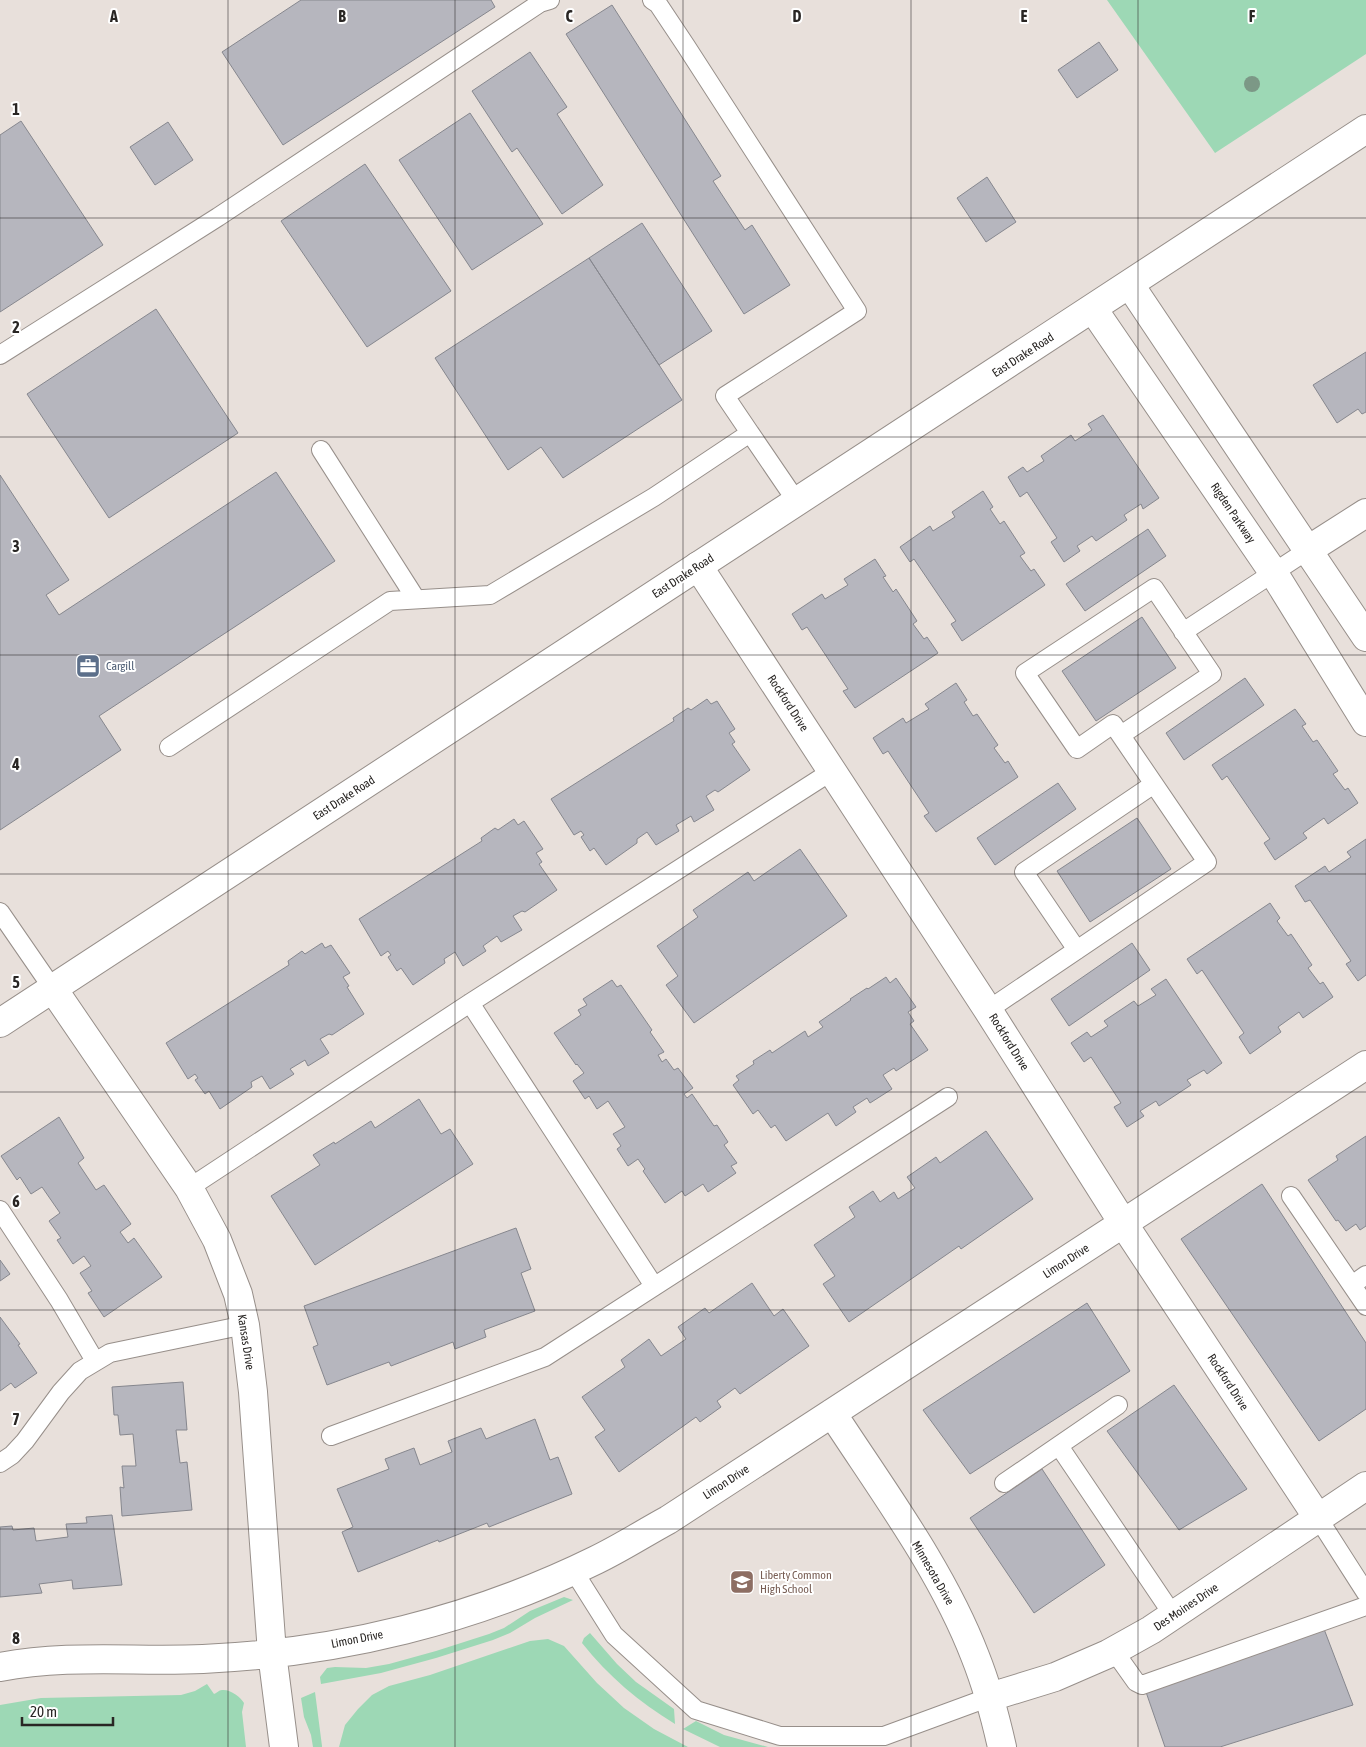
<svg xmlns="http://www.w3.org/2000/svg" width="1366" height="1747" font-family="'Asap Condensed',sans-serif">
<rect width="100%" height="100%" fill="#e8e0db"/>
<path fill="#9dd8b5" d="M1107 0H1366V54L1215 153Z
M564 1597 573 1600 535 1618 510 1633 493 1640 436 1658 381 1673 321 1684 320 1677 327 1668 335 1667 366 1668 389 1664 436 1651 489 1634 504 1628 530 1611Z
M590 1633 617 1664 636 1682 674 1709 675 1724C639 1702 608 1676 582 1643L584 1638Z
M548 1639 564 1646 597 1683 624 1708 654 1729 688 1747H339L345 1725 358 1709 372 1695 389 1686 430 1675 530 1641Z
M207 1684 214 1694C217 1693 219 1690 222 1690 230 1689 241 1697 244 1703L242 1712 246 1747H0V1705L41 1698 181 1695 195 1691Z
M315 1692 322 1746V1747H313L311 1735 304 1717 301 1698Z
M696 1721 724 1735 768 1747H720L683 1729Z"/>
<path fill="#b6b6be" stroke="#86878e" d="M301 0H491L495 7 283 145 222 52Z
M612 5 721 176 713 181 745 230 752 225 790 285 744 314 566 34Z
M1099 42 1118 70 1077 98 1058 70Z
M530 52 567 107 557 114 603 185 562 214 517 148 512 152 472 91Z
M470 113 543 224 472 270 399 160Z
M21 121 103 245 0 312V135Z
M168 122 193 160 155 185 130 147Z
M365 164 451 291 367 347 281 221Z
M987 177 1016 222 986 242 957 198Z
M642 223 712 331 659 365 589 258Z
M589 258 682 400 563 478 541 447 508 470 435 358Z
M156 309 238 433 109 518 27 394Z
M1366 352V412L1362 414 1358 409 1337 423 1313 385Z
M1103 415 1159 498 1143 509 1141 504 1124 515 1127 520 1096 541 1092 536 1077 546 1080 551 1064 562 1051 542 1057 538 1027 492 1020 497 1008 477 1023 467 1027 472 1044 461 1041 456 1071 435 1075 441 1092 430 1088 424Z
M276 472 335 561 99 716 121 750 0 830V475L69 580 46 595 59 615Z
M983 491 993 507 990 509 1000 524 1004 521 1025 553 1020 556 1031 571 1034 569 1045 585 962 641 951 624 956 621 914 559 910 562 900 547 930 526 933 531 955 517 952 512Z
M1148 529 1166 556 1085 611 1066 584Z
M875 559 886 576 883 577 893 592 896 589 917 621 913 624 924 639 927 637 938 653 855 708 843 691 848 689 807 627 802 630 792 614 822 594 825 599 848 585 844 579Z
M1142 617 1176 668 1096 721 1062 671Z
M1245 678 1264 705 1184 760 1166 733Z
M956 683 967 700 964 702 973 716 977 714 998 745 994 748 1005 763 1008 761 1018 777 936 832 924 816 929 813 888 751 883 754 873 738 903 718 906 723 929 709 925 704Z
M707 699 711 704 717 701 735 729 729 733 735 742 732 744 750 770 718 792 715 790 706 796 714 810 694 822 691 816 676 825 679 831 656 845 647 832 637 839V843L606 865 594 848 590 851 581 837 584 835 581 831 574 835 551 799 674 721 673 718 688 708 691 710Z
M1295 709 1306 724 1302 726 1313 742 1317 740 1338 771 1333 774 1345 790 1348 788 1358 803 1328 824 1324 818 1303 833 1307 838 1275 860 1264 843 1270 839 1227 776 1222 780 1212 765Z
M1058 783 1076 809 995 865 977 838Z
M1137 818 1171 869 1090 922 1057 871Z
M514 819 518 825 524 821 543 849 536 853 542 862 539 864 557 890 525 912 522 911 513 916 522 930 501 942 497 936 483 946 486 951 463 966 455 952 444 959 445 963 413 985 401 968 397 971 388 957 391 955 388 951 381 956 359 919 482 841 481 838 495 828 498 830Z
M1366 839V975L1358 981 1346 964 1351 961 1310 900 1305 902 1295 886 1325 866 1329 872 1351 857 1347 852Z
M800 849 847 916 694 1023 666 985 678 976 657 946 698 917 693 910 748 872 754 881Z
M1270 903 1280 918 1277 921 1288 936 1291 934 1312 965 1308 968 1320 984 1323 982 1333 997 1303 1018 1299 1012 1278 1027 1281 1032 1250 1054 1239 1037 1244 1033 1202 970 1197 974 1187 959Z
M322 943 325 948 331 945 350 973 343 977 349 986 347 987 364 1014 332 1035 329 1034 320 1039 329 1053 308 1066 305 1060 290 1069 294 1074 270 1089 262 1076 251 1082 252 1087 220 1109 209 1091 205 1094 195 1080 198 1078 195 1074 188 1079 166 1043 289 965 288 961 302 951 305 954Z
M1132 943 1150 970 1069 1026 1051 999Z
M886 977 890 983 896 978 916 1007 908 1012 914 1021 910 1024 928 1050 896 1071 894 1068 883 1075 892 1089 870 1103 867 1098 853 1107 856 1112 836 1126 828 1113 786 1141 775 1125 771 1128 758 1110 753 1114 733 1085 739 1080 736 1076 754 1064 753 1061 770 1050 772 1053 805 1031 808 1037 823 1027 819 1022 851 1000 850 999 867 988 868 989Z
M1166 979 1222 1063 1207 1074 1204 1070 1187 1080 1191 1085 1159 1106 1156 1101 1140 1111 1144 1116 1127 1127 1114 1107 1121 1103 1091 1057 1084 1062 1071 1043 1087 1032 1091 1037 1108 1026 1104 1021 1134 1001 1138 1006 1156 995 1151 989Z
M612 980 617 987 621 985 652 1030 650 1032 664 1052 658 1055 662 1062 666 1059 674 1070 678 1068 693 1088 684 1094 687 1098 692 1094 714 1126 717 1125 728 1142 724 1145 737 1163 731 1166 736 1173 708 1192 703 1184 685 1196 682 1191 665 1203 643 1171 645 1169 638 1159 628 1166 617 1149 621 1146 613 1134 625 1127 608 1101 597 1109 589 1096 585 1099 573 1081 584 1073 577 1064 576 1065 554 1033 581 1015 578 1010 587 1005 583 999Z
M419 1099 441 1134 450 1129 473 1164 315 1265 271 1196 320 1165 313 1155 334 1142 335 1144 371 1121 375 1128Z
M59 1117 84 1158 78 1163 96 1190 104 1185 131 1224 120 1232 128 1243 134 1238 162 1277 104 1317 88 1293 92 1291 80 1273 91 1266 84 1256 73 1264 57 1240 61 1238 49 1221 60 1213 42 1187 31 1194 20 1177 17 1180 1 1156Z
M986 1131 1033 1199 961 1249 959 1246 849 1322 823 1284 835 1276 814 1245 855 1217 849 1207 873 1191 880 1202 894 1192 898 1199 915 1188 907 1177 936 1157 940 1163Z
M1366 1136V1226L1360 1230 1356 1224 1346 1231 1338 1220 1336 1221 1308 1180 1338 1160 1336 1156Z
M1262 1184 1366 1343V1409L1319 1441 1181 1239Z
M516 1228 531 1269 521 1273 535 1311 484 1330 486 1337 455 1349 453 1342 391 1366 389 1362 327 1385 313 1347 318 1345 304 1306Z
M0 1260 10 1274 0 1281Z
M752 1283 774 1316 783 1309 809 1346 740 1394 735 1388 717 1401 721 1407 700 1422 696 1417 619 1472 595 1437 605 1430 582 1397 625 1367 621 1360 649 1339 661 1356 686 1339 678 1327 705 1308 709 1313Z
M1087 1303 1130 1371 970 1474 923 1410Z
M0 1317 20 1344 18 1345 37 1373 15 1388 11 1383 0 1391Z
M183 1382 187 1430H176L180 1463 187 1462 192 1510 122 1516 120 1487 124 1488 122 1466H136L133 1434 120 1435 118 1415H114L112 1387Z
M1174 1385 1247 1489 1179 1530 1107 1431Z
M535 1419 550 1460 558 1457 572 1494 489 1527 487 1523 439 1542 438 1540 358 1572 342 1532 353 1527 337 1489 389 1469 385 1459 414 1448 420 1465 452 1452 448 1441 481 1428 486 1439Z
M1042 1469 1105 1565 1034 1613 970 1518Z
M112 1515 122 1585 73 1589 72 1580 39 1584 42 1593 0 1597V1527L12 1526 13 1530 34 1528 36 1541 68 1537 66 1524 87 1523 86 1517Z
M1324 1629 1353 1705 1220 1747H1165L1146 1692Z"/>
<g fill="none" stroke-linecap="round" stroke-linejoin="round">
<defs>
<path id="lane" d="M652 0 658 4 686 46 857 311 725 396 750 433
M0 355 218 217 540 3 550 0
M321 450 416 599
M1183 632 1308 550
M169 747 390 601 490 595 654 497 750 433 797 502
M0 912 53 989
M1077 950 1024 872 1154 784
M470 1003 654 1286
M988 1010 1207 862 1113 724 1077 749 1025 673 1154 588 1212 674 1121 735
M189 1188 470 1003 832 771
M1291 1196 1366 1306
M0 1210 59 1300 95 1361
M1352 1285 1366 1275
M331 1436 545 1357 948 1097
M1059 1446 1173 1615
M0 1463 12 1455 25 1441 61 1392 80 1371 110 1353 245 1325
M1004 1483 1118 1405
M1318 1518 1366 1593
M573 1570 614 1635 696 1710 780 1736H884L990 1697
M1114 1651 1136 1682 1142 1685 1366 1606"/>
<path id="street" d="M1130 285 1366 637
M1093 309 1273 572 1366 722
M1308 550 1366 513
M698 566 988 1010 1123 1223 1318 1518
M53 989 189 1188 217 1240 238 1294 245 1325 253 1392 272 1653 284 1747
M832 1413C882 1490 942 1570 975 1656 987 1686 995 1716 1002 1747
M0 1667C67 1654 136 1662 203 1659 339 1653 474 1620 596 1560 621 1548 644 1533 668 1520L1366 1065
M990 1697 1055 1677 1108 1654 1151 1630 1366 1486"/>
<path id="secondary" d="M0 1023 1366 129"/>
</defs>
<use href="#lane" stroke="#978f8a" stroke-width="20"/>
<use href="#street" stroke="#978f8a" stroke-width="30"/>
<use href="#secondary" stroke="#978f8a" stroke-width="30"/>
<use href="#lane" stroke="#fff" stroke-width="18"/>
<use href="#street" stroke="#fff" stroke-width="28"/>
<use href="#secondary" stroke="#fff" stroke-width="28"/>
</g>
<circle fill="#7c9886" cx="1252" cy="84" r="8"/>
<path fill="none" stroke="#292624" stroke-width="1" stroke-opacity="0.55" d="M228 0V1747M455 0V1747M683 0V1747M911 0V1747M1138 0V1747M0 218H1366M0 437H1366M0 655H1366M0 874H1366M0 1092H1366M0 1310H1366M0 1529H1366"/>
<defs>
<symbol id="office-square" viewBox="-11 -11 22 22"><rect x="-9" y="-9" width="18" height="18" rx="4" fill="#5c6f8a" stroke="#fff"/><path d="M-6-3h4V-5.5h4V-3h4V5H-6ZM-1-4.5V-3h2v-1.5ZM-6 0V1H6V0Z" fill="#fff"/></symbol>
<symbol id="school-square" viewBox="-11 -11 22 22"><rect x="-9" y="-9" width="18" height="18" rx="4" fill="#8d6e63" stroke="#fff"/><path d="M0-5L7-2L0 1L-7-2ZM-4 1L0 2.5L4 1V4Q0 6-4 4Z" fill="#fff"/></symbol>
</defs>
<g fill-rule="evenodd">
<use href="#office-square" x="74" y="652" width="28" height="28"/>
<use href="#school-square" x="728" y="1568" width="28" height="28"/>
</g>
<g text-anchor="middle" stroke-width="4" stroke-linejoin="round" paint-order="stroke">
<g font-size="12" fill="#292624" stroke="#fff">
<text transform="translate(1023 355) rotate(-33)" y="4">East Drake Road</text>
<text transform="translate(1233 513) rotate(56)" y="4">Rigden Parkway</text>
<text transform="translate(683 576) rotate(-33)" y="4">East Drake Road</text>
<text transform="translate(788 703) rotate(57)" y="4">Rockford Drive</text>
<text transform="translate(344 798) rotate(-33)" y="4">East Drake Road</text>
<text transform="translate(1009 1042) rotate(58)" y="4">Rockford Drive</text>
<text transform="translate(1066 1261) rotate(-33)" y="4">Limon Drive</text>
<text transform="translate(246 1342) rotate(81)" y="4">Kansas Drive</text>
<text transform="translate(1228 1382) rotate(57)" y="4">Rockford Drive</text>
<text transform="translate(726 1482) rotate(-33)" y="4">Limon Drive</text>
<text transform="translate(933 1573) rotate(60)" y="4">Minnesota Drive</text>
<text transform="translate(1186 1607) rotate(-34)" y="4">Des Moines Drive</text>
<text transform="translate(357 1639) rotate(-11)" y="4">Limon Drive</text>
</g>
<g font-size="12" fill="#4e5e75" stroke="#fff" text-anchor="start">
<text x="106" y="670">Cargill</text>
</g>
<g font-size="12" fill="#785e54" stroke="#fff" text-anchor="start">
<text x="760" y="1579">Liberty Common<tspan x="760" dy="14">High School</tspan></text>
</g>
</g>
<g font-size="16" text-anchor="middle" font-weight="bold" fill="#292624" stroke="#fff" stroke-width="4" stroke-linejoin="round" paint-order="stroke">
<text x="114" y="22">A</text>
<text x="342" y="22">B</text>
<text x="569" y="22">C</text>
<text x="797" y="22">D</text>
<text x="1024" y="22">E</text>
<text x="1252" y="22">F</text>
<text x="16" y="115">1</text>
<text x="16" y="333">2</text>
<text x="16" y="552">3</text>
<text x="16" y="770">4</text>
<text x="16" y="988">5</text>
<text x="16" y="1207">6</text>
<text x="16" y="1425">7</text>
<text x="16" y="1644">8</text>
</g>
<path d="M22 1717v8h91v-8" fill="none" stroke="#292624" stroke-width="2.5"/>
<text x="30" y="1717" font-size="15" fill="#292624" stroke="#ffffff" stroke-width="4" paint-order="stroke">20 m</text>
</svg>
